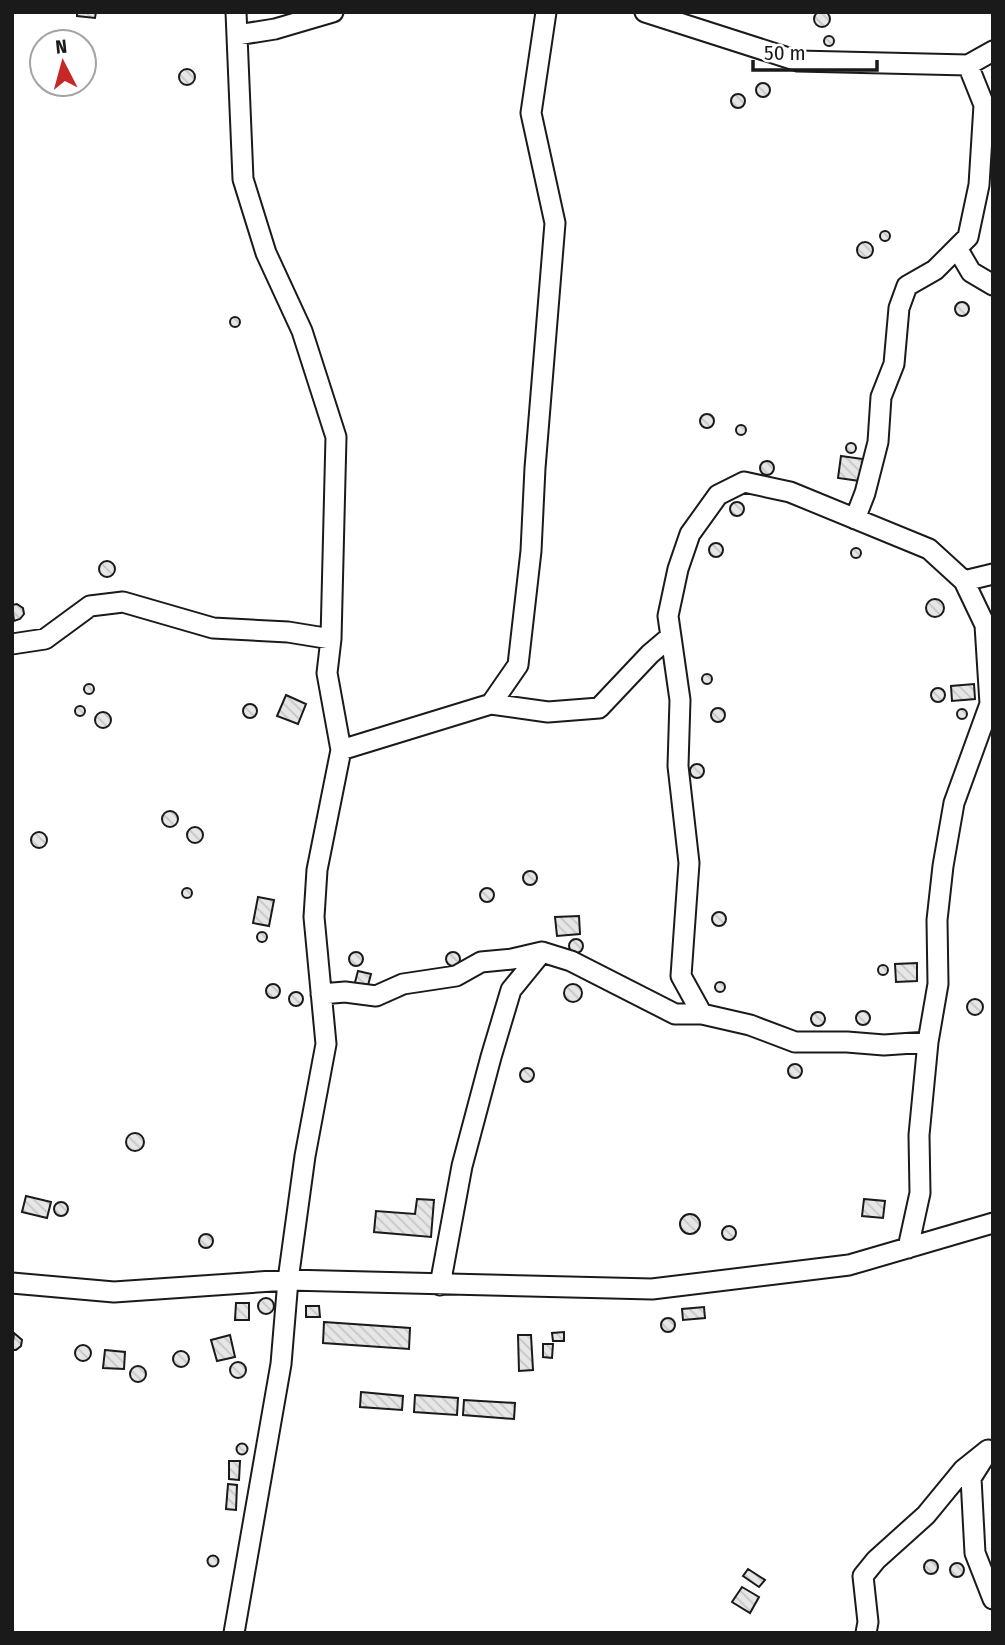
<svg xmlns="http://www.w3.org/2000/svg" width="1005" height="1645" font-family="'Fira Sans Condensed',sans-serif">
<defs>
<pattern id="building-back-hatch" width="6" height="6" patternUnits="userSpaceOnUse" patternTransform="scale(1.75)"><rect width="6" height="6" fill="#e6e6e6"/><path d="M-1 5l2 2M0 0l6 6M5-1l2 2" fill="none" stroke="#c5c5c5"/></pattern>
</defs>
<rect width="100%" height="100%" fill="#fff"/>
<path fill="url(#building-back-hatch)" stroke="#1a1a1a" stroke-width="2" d="M814 19a8 8 0 1 1 16 0a8 8 0 1 1-16 0Z
M77 12H96L95 18 77 16Z
M824 41a5 5 0 1 1 10 0a5 5 0 1 1-10 0Z
M179 77a8 8 0 1 1 16 0a8 8 0 1 1-16 0Z
M756 90a7 7 0 1 1 14 0a7 7 0 1 1-14 0Z
M731 101a7 7 0 1 1 14 0a7 7 0 1 1-14 0Z
M880 236a5 5 0 1 1 10 0a5 5 0 1 1-10 0Z
M857 250a8 8 0 1 1 16 0a8 8 0 1 1-16 0Z
M955 309a7 7 0 1 1 14 0a7 7 0 1 1-14 0Z
M230 322a5 5 0 1 1 10 0a5 5 0 1 1-10 0Z
M700 421a7 7 0 1 1 14 0a7 7 0 1 1-14 0Z
M736 430a5 5 0 1 1 10 0a5 5 0 1 1-10 0Z
M846 448a5 5 0 1 1 10 0a5 5 0 1 1-10 0Z
M841 456 863 459 860 481 838 478Z
M760 468a7 7 0 1 1 14 0a7 7 0 1 1-14 0Z
M730 509a7 7 0 1 1 14 0a7 7 0 1 1-14 0Z
M709 550a7 7 0 1 1 14 0a7 7 0 1 1-14 0Z
M851 553a5 5 0 1 1 10 0a5 5 0 1 1-10 0Z
M99 569a8 8 0 1 1 16 0a8 8 0 1 1-16 0Z
M926 608a9 9 0 1 1 18 0a9 9 0 1 1-18 0Z
M17 604 23 608 24 614 20 619 14 621 12 605Z
M702 679a5 5 0 1 1 10 0a5 5 0 1 1-10 0Z
M974 684 975 699 952 701 951 686Z
M84 689a5 5 0 1 1 10 0a5 5 0 1 1-10 0Z
M931 695a7 7 0 1 1 14 0a7 7 0 1 1-14 0Z
M286 695 306 704 298 724 277 716Z
M243 711a7 7 0 1 1 14 0a7 7 0 1 1-14 0Z
M75 711a5 5 0 1 1 10 0a5 5 0 1 1-10 0Z
M711 715a7 7 0 1 1 14 0a7 7 0 1 1-14 0Z
M957 714a5 5 0 1 1 10 0a5 5 0 1 1-10 0Z
M95 720a8 8 0 1 1 16 0a8 8 0 1 1-16 0Z
M690 771a7 7 0 1 1 14 0a7 7 0 1 1-14 0Z
M162 819a8 8 0 1 1 16 0a8 8 0 1 1-16 0Z
M187 835a8 8 0 1 1 16 0a8 8 0 1 1-16 0Z
M31 840a8 8 0 1 1 16 0a8 8 0 1 1-16 0Z
M523 878a7 7 0 1 1 14 0a7 7 0 1 1-14 0Z
M182 893a5 5 0 1 1 10 0a5 5 0 1 1-10 0Z
M480 895a7 7 0 1 1 14 0a7 7 0 1 1-14 0Z
M258 897 274 900 269 926 253 923Z
M712 919a7 7 0 1 1 14 0a7 7 0 1 1-14 0Z
M579 916 580 934 557 936 555 917Z
M257 937a5 5 0 1 1 10 0a5 5 0 1 1-10 0Z
M569 946a7 7 0 1 1 14 0a7 7 0 1 1-14 0Z
M349 959a7 7 0 1 1 14 0a7 7 0 1 1-14 0Z
M446 959a7 7 0 1 1 14 0a7 7 0 1 1-14 0Z
M917 963V981L896 982 895 964Z
M878 970a5 5 0 1 1 10 0a5 5 0 1 1-10 0Z
M358 971 371 974 367 989 354 986Z
M715 987a5 5 0 1 1 10 0a5 5 0 1 1-10 0Z
M266 991a7 7 0 1 1 14 0a7 7 0 1 1-14 0Z
M564 993a9 9 0 1 1 18 0a9 9 0 1 1-18 0Z
M289 999a7 7 0 1 1 14 0a7 7 0 1 1-14 0Z
M967 1007a8 8 0 1 1 16 0a8 8 0 1 1-16 0Z
M856 1018a7 7 0 1 1 14 0a7 7 0 1 1-14 0Z
M811 1019a7 7 0 1 1 14 0a7 7 0 1 1-14 0Z
M788 1071a7 7 0 1 1 14 0a7 7 0 1 1-14 0Z
M520 1075a7 7 0 1 1 14 0a7 7 0 1 1-14 0Z
M126 1142a9 9 0 1 1 18 0a9 9 0 1 1-18 0Z
M26 1196 51 1202 47 1218 22 1212Z
M417 1199 434 1200 431 1237 374 1232 376 1211 415 1214Z
M864 1199 885 1201 883 1218 862 1216Z
M54 1209a7 7 0 1 1 14 0a7 7 0 1 1-14 0Z
M680 1224a10 10 0 1 1 20 0a10 10 0 1 1-20 0Z
M722 1233a7 7 0 1 1 14 0a7 7 0 1 1-14 0Z
M199 1241a7 7 0 1 1 14 0a7 7 0 1 1-14 0Z
M258 1306a8 8 0 1 1 16 0a8 8 0 1 1-16 0Z
M236 1303H249V1320H235Z
M306 1306H319L320 1317H306Z
M704 1307 705 1318 683 1320 682 1309Z
M661 1325a7 7 0 1 1 14 0a7 7 0 1 1-14 0Z
M324 1322 410 1328 409 1349 323 1343Z
M564 1332V1341H553L552 1333Z
M14 1333 22 1340 21 1346 16 1350H12Z
M230 1335 235 1357 217 1361 211 1340Z
M518 1335H531L533 1370 519 1371Z
M543 1344H553L552 1358 543 1357Z
M75 1353a8 8 0 1 1 16 0a8 8 0 1 1-16 0Z
M105 1350 125 1352 124 1369 103 1368Z
M173 1359a8 8 0 1 1 16 0a8 8 0 1 1-16 0Z
M230 1370a8 8 0 1 1 16 0a8 8 0 1 1-16 0Z
M130 1374a8 8 0 1 1 16 0a8 8 0 1 1-16 0Z
M361 1392 403 1396 402 1410 360 1407Z
M415 1395 458 1398 457 1415 414 1412Z
M464 1400 515 1403 514 1419 463 1415Z
M236.5 1449a5.5 5.5 0 1 1 11 0a5.5 5.5 0 1 1-11 0Z
M229 1461H240L239 1480 229 1479Z
M228 1484 237 1485 236 1510 226 1509Z
M207.5 1561a5.5 5.5 0 1 1 11 0a5.5 5.5 0 1 1-11 0Z
M924 1567a7 7 0 1 1 14 0a7 7 0 1 1-14 0Z
M950 1570a7 7 0 1 1 14 0a7 7 0 1 1-14 0Z
M748 1569 765 1580 759 1587 743 1576Z
M742 1587 759 1597 750 1613 732 1602Z"/>
<g fill="none" stroke-linecap="round" stroke-linejoin="round">
<defs>
<path id="minor" d="M645 12 798 61 968 65 993 51
M237 35 275 29 333 12
M957 248 971 272 993 285
M855 519 865 493 878 442 881 397 894 364 899 308 907 286 935 270 968 237 979 185 984 105 968 65
M964 581 993 574
M12 644 45 639 90 606 123 602 213 628 288 632 331 639
M491 704 548 712 599 708 650 654 670 637
M341 750 491 704 518 665 531 551 535 468 555 223 531 113 546 12
M321 994 345 992 376 996 403 984 456 976 481 962 512 959 542 952 571 961 675 1014H702
M908 1248 920 1193 919 1135 928 1042 938 984 937 920 943 866 954 803 990 704 985 625 964 581 929 549 790 492 744 482 718 495 690 534 678 569 668 616 680 700 678 766 689 863 681 976 702 1014 750 1025 795 1042H847L884 1045 928 1042
M12 1283 114 1292 288 1280 652 1289 849 1265 993 1223
M440 1285 462 1166 491 1057 511 990 542 952
M983 1459 971 1478 975 1553 993 1599
M234 1633 281 1364 288 1280 305 1156 326 1044 314 917 317 870 341 750 327 673 331 639 336 437 302 331 266 253 243 179 236 12
M866 1633 868 1622 863 1576 876 1560 926 1515 963 1470 988 1450"/>
</defs>
<use href="#minor" stroke="#1a1a1a" stroke-width="23"/>
<use href="#minor" stroke="#fff" stroke-width="19"/>
</g>
<rect width="1005" height="1645" fill="none" stroke="#1a1a1a" stroke-width="28"/>
<g transform="translate(63 63) rotate(354)"><circle r="33" fill="#ffffff" stroke="#a3a3a3" stroke-width="2"/>
<path d="M0-5L12 26L0 18L-12 26Z" fill="#c62828"/>
<text y="-10" font-size="19" font-weight="bold" text-anchor="middle" fill="#1a1a1a">N</text>
</g>
<path d="M753 60v10h124v-10" fill="none" stroke="#1a1a1a" stroke-width="3.5"/>
<text x="764" y="60" font-size="21" fill="#1a1a1a" stroke="#ffffff" stroke-width="5" paint-order="stroke">50 m</text>
</svg>
